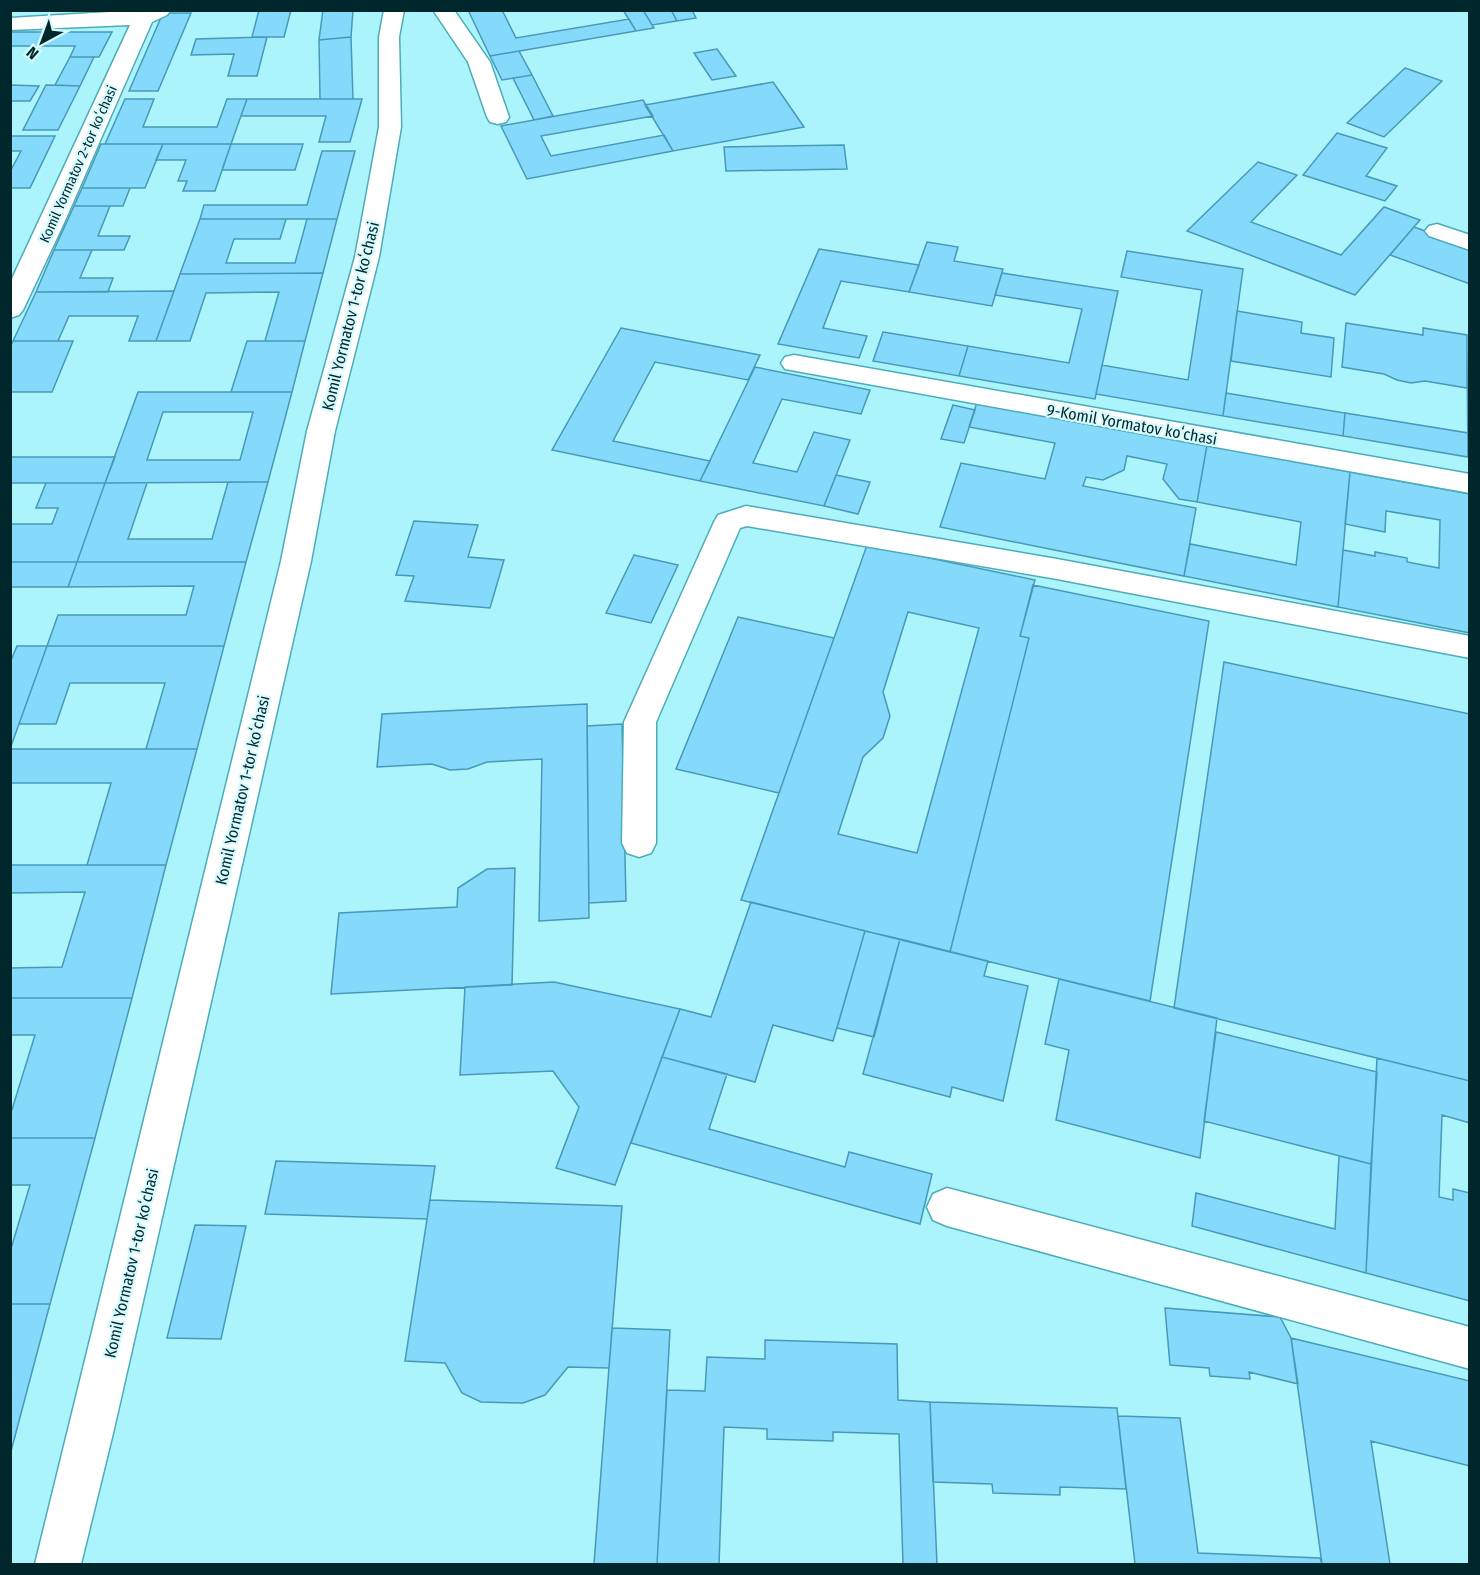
<svg xmlns="http://www.w3.org/2000/svg" width="1480" height="1575" font-family="'Fira Sans Condensed',sans-serif">
<rect width="100%" height="100%" fill="#abf4fc"/>
<path fill="#85dafb" stroke="#4799b7" stroke-width="1.5" fill-rule="evenodd" d="M259 10H291L284 37H252Z
M323 10H353L351 37 319 40Z
M468 10H502L516 38 629 19 636 31 490 56Z
M623 10H643L654 28 636 31Z
M643 10H671L677 21 652 25Z
M671 10H692L696 18 677 21Z
M163 13H191L158 91H129Z
M10 32H112L99 57H70L75 46H10Z
M267 37 257 76H228L234 54 191 55 196 39Z
M351 37 353 99H320L319 40Z
M717 49 736 76 712 80 694 53Z
M519 51 532 75 502 80 490 56Z
M70 57H94L80 86 55 85Z
M1405 68 1442 81 1384 137 1347 123Z
M532 75 553 116 534 120 513 78Z
M773 82 804 127 673 151 645 105Z
M10 85 39 86 30 101H10Z
M46 85 80 86 58 130H23Z
M125 99H154L143 127H217L227 99H247L231 144H105Z
M247 99H362L350 142H319L326 116H241Z
M643 100 653 116 541 136 551 156 664 135 673 151 527 179 501 126Z
M1337 133 1387 148 1366 176 1397 186 1385 201 1303 175Z
M10 136H55L30 188H10V172L21 151H10Z
M101 144H163L145 188H82Z
M163 144H231L215 191H183L187 181H178L186 160H156Z
M231 144H303L295 170H222Z
M844 145 847 169 726 171 724 147Z
M322 151H355L337 219H200L204 205H307Z
M1258 162 1297 175 1251 222 1341 255 1384 207 1420 220 1355 295 1187 231Z
M82 188H130L123 206H74Z
M74 206H110L98 236H130L124 250H54Z
M200 219H286L280 239H234L226 263H295L307 219H337L323 273 180 274Z
M1414 227 1470 247V284L1390 255Z
M927 242 958 247 954 261 1003 269 992 306 909 292Z
M819 249 919 265 909 292 841 281 823 328 867 336 859 358 778 344Z
M54 250H92L80 278H113L108 292H36Z
M1127 251 1243 269 1223 416 1096 394 1102 365 1188 380 1202 290 1121 277Z
M323 273 305 341H265L279 292 206 293 190 341H156L180 274Z
M1002 273 1118 291 1095 399 959 376 968 346 1069 363 1082 309 995 295Z
M174 291 156 341H129L138 316H69L58 341H13L36 292Z
M1237 311 1302 322 1301 333 1334 338 1331 377 1231 361Z
M1346 323 1423 335V328L1467 335V388L1425 381 1411 383 1397 380 1384 374 1342 367Z
M621 328 760 355 748 380 655 362 613 441 710 461 700 481 552 450Z
M883 332 968 346 959 376 873 361Z
M13 341H73L52 392H10V347Z
M247 341H305L292 392H231Z
M1467 353H1470V457H1468Z
M755 367 870 390 861 414 782 399 753 463 797 472 814 432 850 440 824 506 700 481Z
M138 392H292L268 482 105 483ZM163 412H253L240 460H147Z
M1226 393 1345 413 1343 436 1223 416Z
M977 402 1207 445 1197 502 1179 499 1163 479 1167 464 1127 456 1124 470 1103 480 1086 477 1083 486 1196 508 1184 576 940 527 961 463 1045 479 1055 443 969 427Z
M953 405 975 410 964 443 941 439Z
M1345 413 1468 433V457L1343 436Z
M1207 445 1350 472 1338 607 1184 576 1190 544 1296 565 1301 522 1197 502Z
M10 457H115L105 483H10Z
M1350 472 1470 494V633L1338 607 1343 550 1375 556V552L1407 558V562L1439 568 1440 520 1386 511 1385 532 1345 524Z
M836 475 870 482 858 514 824 506Z
M228 482H268L246 562H77L105 483H147L128 539H212Z
M46 483H105L77 562H10V524H52L58 508H36Z
M414 521 478 525 468 557 504 560 490 608 405 601 414 576 396 575Z
M867 545 1035 580 1020 636 1029 638 950 952 741 900ZM908 612 979 628 917 853 838 834 863 757 883 738 890 716 883 692Z
M634 555 678 565 651 623 606 613Z
M10 562H77L68 587H10Z
M77 562H246L224 646H47L58 615H186L194 586 68 587Z
M1033 585 1209 621 1150 1001 950 952 1029 638 1020 636Z
M738 617 834 638 779 793 676 769Z
M17 646H47L10 749V663Z
M47 646H224L197 749H146L165 683H70L56 724H19Z
M1224 662 1470 714V1081L1174 1008Z
M587 704 589 918 539 921 542 759 487 762 468 769 450 770 432 764 377 767 382 714Z
M622 724 626 901 589 903 587 726Z
M10 749H197L166 865H87L111 783H10Z
M10 865H166L132 998H10V968L62 967 85 892 10 893Z
M515 868 512 985 331 994 339 913 457 907 458 888 487 869Z
M751 902 865 931 833 1041 773 1025 755 1082 662 1057 680 1009 711 1017Z
M865 931 900 939 874 1037 837 1028Z
M900 939 988 961 984 976 1028 986 1003 1101 952 1087 950 1097 863 1074Z
M1059 979 1217 1018 1200 1158 1056 1120 1069 1050 1045 1044Z
M554 982 680 1009 615 1185 556 1168 579 1107 553 1071 460 1075 465 987Z
M10 998H132L95 1138H10V1116L35 1035H10Z
M1216 1032 1377 1072 1371 1164 1204 1121Z
M662 1057 727 1074 709 1129 845 1167 849 1152 932 1174 920 1224 631 1143Z
M1377 1058 1470 1081V1123L1442 1115 1439 1197 1453 1200V1189L1470 1193V1301L1366 1273Z
M10 1138H95L50 1304H10V1252L30 1185H10Z
M1339 1156 1371 1164 1366 1273 1192 1226 1196 1193 1335 1229Z
M276 1161 435 1166 427 1219 265 1214Z
M430 1200 622 1206 609 1368 568 1367 545 1395 523 1403 481 1402 462 1393 445 1363 405 1361Z
M195 1225 246 1226 221 1339 167 1338Z
M10 1304H50L10 1455Z
M1165 1308 1280 1317 1291 1338 1298 1384 1249 1372 1250 1379 1210 1376 1209 1368 1170 1365Z
M612 1328 670 1330 657 1564H594Z
M1291 1338 1470 1381V1466L1371 1441 1390 1564H1322Z
M765 1340 897 1344 898 1400 930 1402 937 1564H903L899 1434 833 1432V1441L767 1439V1429L724 1427 719 1564H657L667 1390 705 1391 707 1357 765 1359Z
M930 1402 1117 1408 1126 1489 1060 1487V1495L993 1493 992 1484 933 1482Z
M1118 1416 1180 1418 1198 1553 1320 1558 1322 1564H1135Z"/>
<g fill="none" stroke-linecap="round" stroke-linejoin="round">
<defs>
<path id="minor" d="M143 10 170 11 167 15 152 22 64 223 23 310 19 315 10 318V283L130 25 10 30V18Z
M384 10H404L399 37 401 127 379 257 335 431 311 561 114 1429 81 1564H35L281 561 307 431 355 257 379 127V37Z
M433 10H454L490 62 509 117 506 122 498 124 490 122 487 117 468 62Z
M1437 224 1470 235V250L1429 236 1425 231 1429 226Z
M794 355 1470 474V493L785 369 781 363 785 357Z
M746 506 1057 559 1470 636V658L1057 579 747 526 740 528 656 722V843L651 853 639 857 627 853 622 843 624 722 714 522 718 515Z
M947 1188 1470 1327V1369L947 1226 933 1220 927 1207 933 1194Z"/>
</defs>
<use href="#minor" stroke="#4cacb7" stroke-width="3"/>
<use href="#minor" fill="#fff" fill-rule="evenodd"/>
</g>
<g text-anchor="middle" stroke-width="4.5" stroke-linejoin="round" paint-order="stroke">
<g font-size="14" fill="#00282c" stroke="#d7fafe">
<text transform="translate(78 164) rotate(-66)" y="5">Komil Yormatov 2-tor koʻchasi</text>
</g>
<g font-size="16" fill="#00282c" stroke="#d7fafe">
<text transform="translate(350 316) rotate(-76)" y="6">Komil Yormatov 1-tor koʻchasi</text>
<text transform="translate(1132 424) rotate(10)" y="6">9-Komil Yormatov koʻchasi</text>
<text transform="translate(242 790) rotate(-77)" y="6">Komil Yormatov 1-tor koʻchasi</text>
<text transform="translate(131 1263) rotate(-77)" y="6">Komil Yormatov 1-tor koʻchasi</text>
</g>
</g>
<rect width="1480" height="1575" fill="none" stroke="#00282c" stroke-width="24"/>
<g transform="translate(42 42) rotate(221)" stroke="#d7fafe" stroke-width="4.5" paint-order="stroke">
<path d="M0-4.5L10 22L0 15L-10 22Z" fill="#00282c"/>
<text y="-9" font-size="16" font-weight="bold" text-anchor="middle" fill="#00282c">N</text>
</g>
</svg>
